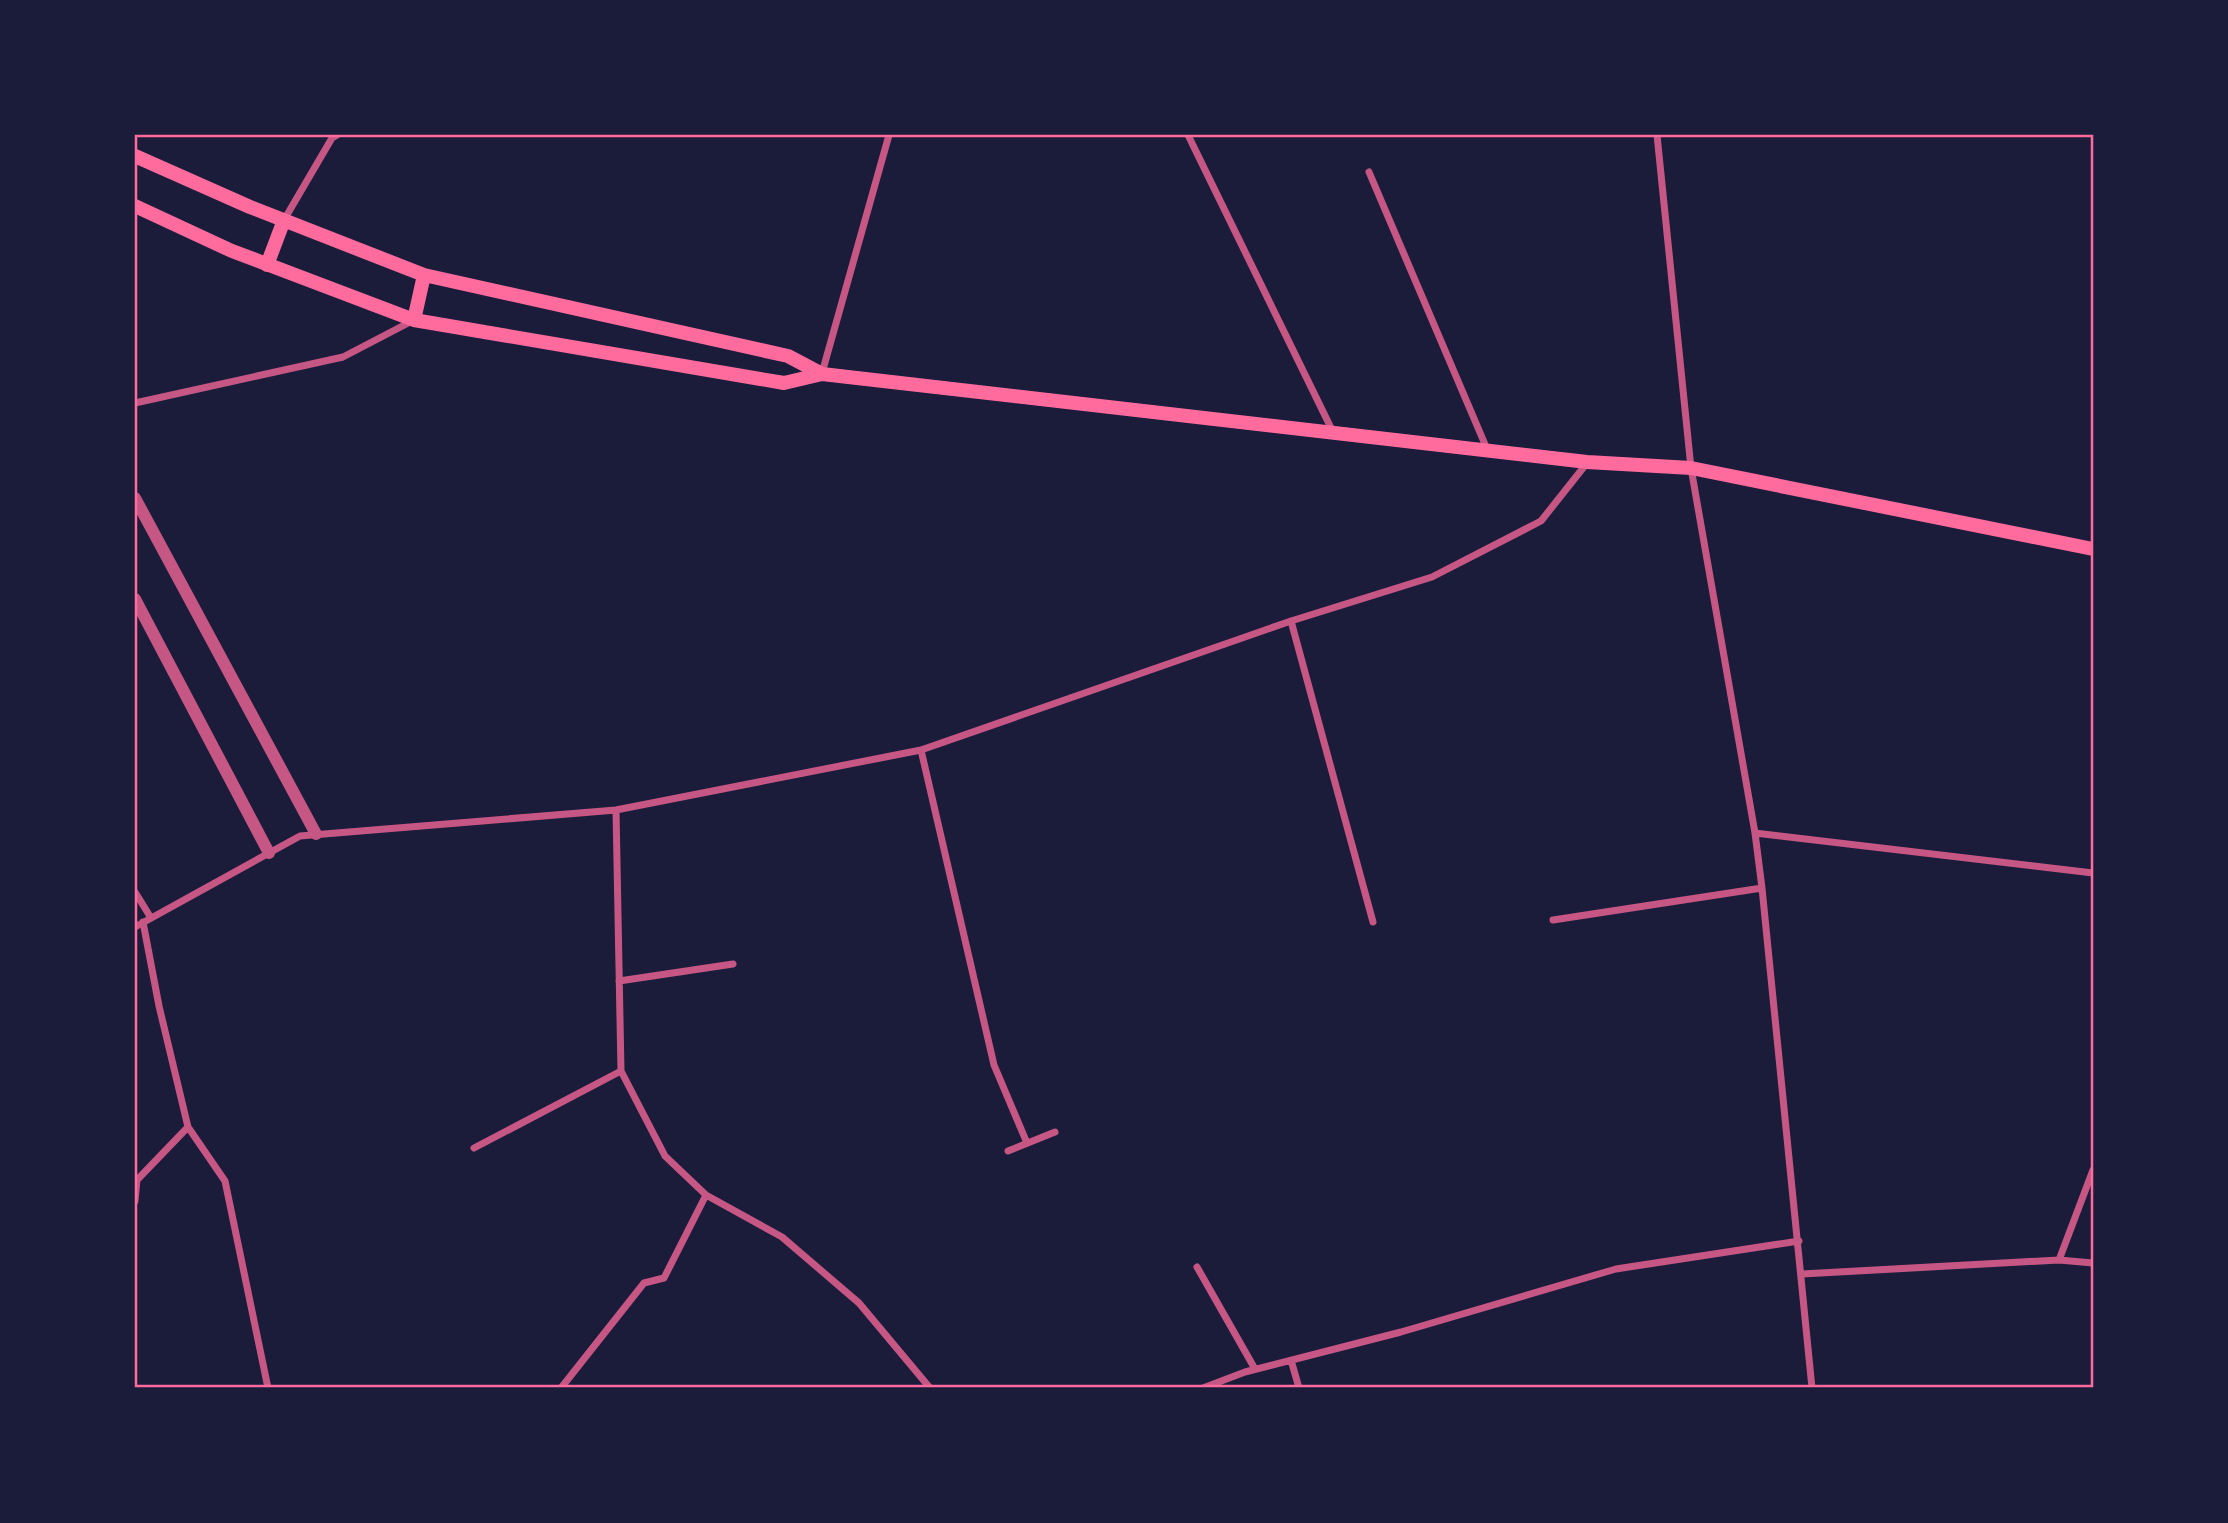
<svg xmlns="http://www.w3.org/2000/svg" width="2228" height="1523" font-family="'Alegreya Sans',sans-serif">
<rect width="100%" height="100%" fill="#1b1b3a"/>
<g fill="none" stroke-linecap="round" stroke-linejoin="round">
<path stroke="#c65784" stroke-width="7" d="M1188 135 1333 432
M1657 135 1691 468 1755 833 1762 888 1812 1388
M1369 172 1487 449
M284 220 332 138 337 135
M822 373 889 135
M135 403 343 357 414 320
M1291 621 1373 922
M921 750 994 1065 1027 1143
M616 810 621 1071 665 1156 706 1195 782 1237 859 1303 930 1388
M1755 833 2093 873
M135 892 151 918
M1553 920 1762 888
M143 922 159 1006 188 1127 225 1181 268 1388
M135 927 300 836 616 810 921 750 1291 621 1432 577 1541 521 1587 463
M619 981 733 964
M474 1148 621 1071
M1008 1151 1055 1132
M135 1201 137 1180 188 1127
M2059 1260 2093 1170
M1197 1267 1255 1369
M1802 1274 2059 1260 2093 1263
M1291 1360 1299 1388
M561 1388 644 1283 664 1278 706 1195
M1203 1388 1245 1372 1401 1332 1616 1269 1799 1241"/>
<path stroke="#c65784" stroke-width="12" d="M135 498 316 834
M135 599 269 853"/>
<path stroke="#ff6b9d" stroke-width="14" d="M135 156 250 207 424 275 788 356 822 374
M135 206 232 251 414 320 784 383 822 374 1587 462 1691 468 2093 549
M267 265 284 220
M414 320 424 275"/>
</g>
<rect width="2228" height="1523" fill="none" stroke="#1b1b3a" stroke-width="273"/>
<rect x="136" y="136" width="1956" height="1250" fill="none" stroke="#ff6b9d" stroke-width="2.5"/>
</svg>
